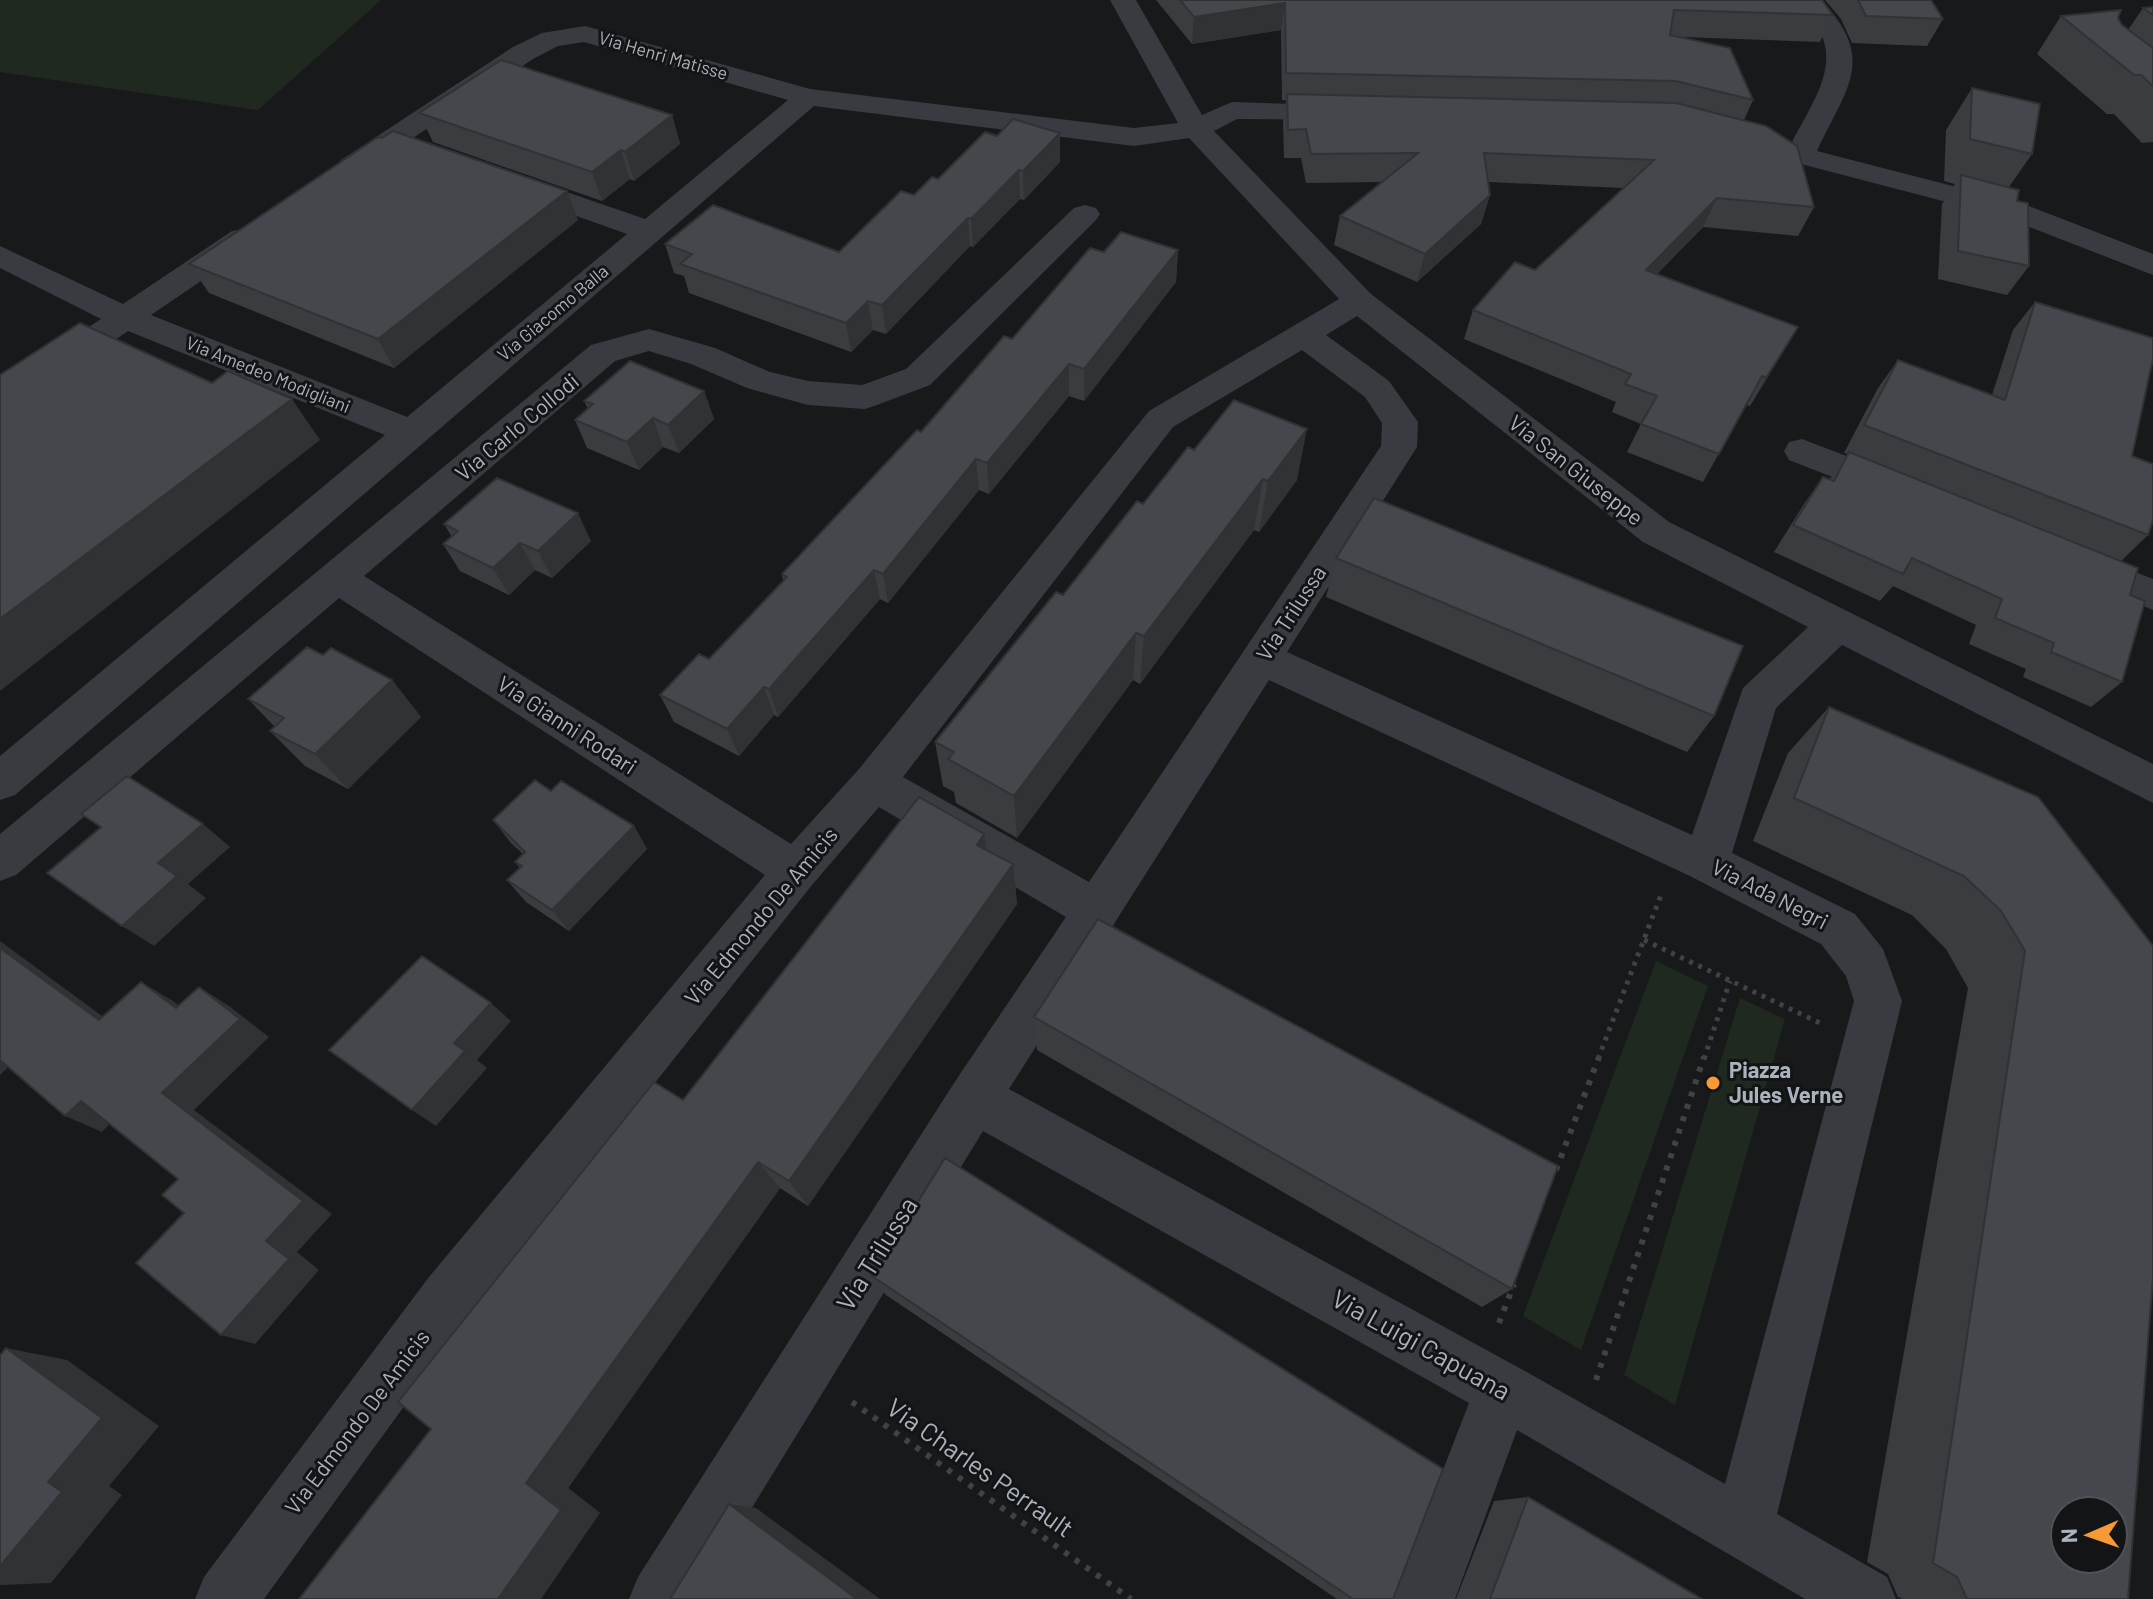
<svg xmlns="http://www.w3.org/2000/svg" width="2153" height="1599" font-family="Barlow,sans-serif">
<rect width="100%" height="100%" fill="#18191b"/>
<path fill="#202920" d="M0 0H381L258 110 0 72Z
M1656 961 1708 986 1581 1350 1523 1316Z
M1740 998 1785 1019 1675 1405 1624 1375Z"/>
<g fill="none" stroke-linecap="round" stroke-linejoin="round">
<path stroke="#3f4247" stroke-width="5" stroke-dasharray="4 6" stroke-linecap="butt" d="M1644 940 1820 1023
M1598 1059 1661 895
M1704 1059 1730 981"/>
<path stroke="#3f4247" stroke-width="6" stroke-dasharray="5 8" stroke-linecap="butt" d="M1556 1170 1599 1057
M1499 1323 1514 1284
M1596 1380 1704 1057
M852 1402 1131 1599"/>
<path fill="#393b40" fill-rule="evenodd" d="M1110 0H1136L1202 115 1232 102 1354 106 1358 112 1354 118 1344 120 1237 119 1214 131 1371 294 1669 522 2153 764V803L1842 645 1776 708 1732 853 1855 914 1883 949 1902 1001 1777 1514 1887 1577 1896 1599H1805L1517 1430 1455 1599H1393L1469 1403 983 1131 696 1599H629L638 1577 956 1080 1066 917 879 807 812 885 469 1317 264 1599H195L204 1577 429 1277 765 875 339 598 16 875 0 881V834L591 345 649 329 715 348 770 372 808 381 862 385 906 369 1074 208 1085 205 1096 208 1100 214 1096 220 930 385 877 405 865 409 808 405 747 388 691 364 649 351 615 361 364 576 791 844 859 769 1149 411 1339 299 1189 138 1134 146 814 106 15 795 0 800V756L385 435 128 331 12 410 0 414V386L101 319 0 268V246L123 304 232 231 243 229 254 231 259 238 254 245 151 315 407 417 627 234 504 190 500 184 504 178 515 175 526 178 645 219 788 100 584 42 558 46 533 59 361 172 351 175 341 172 336 166 341 160 513 47 542 33 585 26 810 89 1134 128 1178 123ZM1357 316 1643 542 1808 627 1743 688 1692 835 1287 652 1417 447 1418 422 1389 381 1326 335ZM1302 350 1365 397 1382 423 1381 446 1089 882 903 777 1173 427ZM1269 680 1690 876 1821 944 1846 976 1854 1001 1725 1484 1523 1370 1009 1089Z
M1794 0H1821C1878 60 1846 88 1817 151L2026 205 2153 254V275L2004 217 1732 146 1728 140 1732 134 1742 131 1791 144C1808 110 1842 66 1818 29 1811 18 1801 10 1794 0Z
M1802 439 1909 480 1914 489 1909 498 1896 502 1789 460 1784 451 1789 442Z
M2078 550 2153 579V610L2064 574 2059 564 2064 554Z"/>
</g>
<path fill="#3a3d40" d="M1156 0H1822L1833 15 1820 42 1682 37 1753 100 1744 120 1814 207 1798 236 1703 227 1657 274 1798 327 1750 406 1746 405 1703 482 1627 452 1641 424 1612 412 1616 402 1464 339 1473 310 1535 270 1623 188 1488 182 1490 195 1481 224 1417 282 1334 245 1340 216 1382 182 1306 183 1301 158H1284L1283 123 1286 100H1282L1281 30 1192 44Z
M1825 0H1931L1943 19 1927 46 1852 43 1841 19Z
M2153 7V142L2142 143 2114 114H2107L2037 54 2061 16 2118 18 2122 25 2128 30 2143 8Z
M1972 88 2032 154 2009 187 2017 201 2029 266 2007 295 1938 279 1942 204 1955 184 1944 181 1946 130Z
M419 113 672 115 680 144 634 181 630 179 602 201 433 142Z
M1060 162 1024 200 1020 199 973 247 970 246 886 334 873 330 851 352 689 293 684 276 674 273 665 244 839 252 914 195 938 179Z
M578 220 394 368 209 293 189 264Z
M1178 250 1176 282 1084 401 1069 396 989 494 979 490 888 603 880 599 778 717 774 715 739 756 674 722 660 695 709 659 783 581 782 574 1012 339 1104 252Z
M2035 302 2132 456 2148 535 2121 561 2130 595 2122 682 2091 707 2023 677 2026 669 1969 644 1976 625 1893 586 1880 601 1774 552 1804 504 1823 477 1830 479 1848 454 1844 453 1878 388 1898 360 1992 395 2013 330Z
M704 391 714 419 679 453 663 447 639 470 587 448 575 420 588 409 584 401Z
M1188 447 1297 480 1259 532 1254 530 1140 684 1133 680 1017 838 956 803 954 792 943 786 935 742 1143 504Z
M444 524 591 541 552 578 535 570 509 595 460 571 443 544 452 537Z
M1336 558 1714 716 1687 752 1326 597Z
M323 655 392 680 421 717 348 789 305 766 270 731 275 727 248 699Z
M1829 707 2038 797 2128 1599H1903L1898 1597 1888 1574 1867 1562 1968 988 1946 949 1912 915 1753 841 1788 753Z
M551 791 634 826 647 849 569 931 526 902 507 880 520 868 515 862 523 854 511 843 493 820Z
M984 834 986 850 1013 864 1017 904 808 1206 780 1188 568 1488 600 1513 431 1429 683 1100Z
M1034 1017 1512 1289 1482 1307 1037 1050Z
M872 1276 1393 1599H1337L886 1295Z
M1528 1497 1702 1599H1456L1494 1501Z"/>
<path fill="#303234" d="M1285 3 1281 30 1192 44 1194 17Z
M672 115 680 144 634 181 625 152Z
M1060 133V162L1024 200 1023 171Z
M621 150 630 179 602 201 592 172Z
M1019 170 1020 199 973 247 971 219Z
M567 191 578 220 394 368 378 339Z
M1490 195 1481 224 1417 282 1425 254Z
M1717 198 1703 227 1633 299 1646 270Z
M968 218 970 246 886 334 882 305Z
M1178 250 1176 282 1084 401V369Z
M868 301 873 330 851 352 846 323Z
M1798 327 1781 356 1750 406 1766 378Z
M1069 364V396L989 494 987 463Z
M704 391 714 419 679 453 668 425Z
M292 399 320 440 0 691V619Z
M653 418 663 447 639 470 627 442Z
M1307 429 1297 480 1259 532 1268 481Z
M976 459 979 490 888 603 883 574Z
M1263 479 1254 530 1140 684 1144 636Z
M578 513 591 541 552 578 538 551Z
M520 543 535 570 509 595 493 568Z
M874 570 880 599 778 717 769 689Z
M1136 633 1133 680 1017 838 1014 796Z
M392 680 421 717 348 789 315 754Z
M764 687 774 715 739 756 727 729Z
M203 824 230 847 188 884 206 898 154 946 122 926 158 863Z
M634 826 647 849 569 931 552 910Z
M984 834 990 876 977 845Z
M1013 864 1017 904 808 1206 789 1181Z
M0 941 132 1038 99 1020 0 948Z
M141 982 173 1001 207 1027 176 1008Z
M199 987 229 1006 269 1037 194 1110 332 1214 297 1252 319 1270 255 1344 221 1335 266 1241 162 1093Z
M491 1003 511 1021 477 1060 487 1068 436 1126 412 1110 454 1043Z
M0 1051 17 1059 0 1075Z
M81 1101 116 1117 102 1132 65 1116Z
M758 1162 780 1188 568 1488 600 1513 541 1599H498L526 1483Z
M6 1348 67 1360 159 1426 109 1486 122 1495 51 1583 0 1585V1566L48 1482Z
M729 1504 756 1508 880 1599H857Z"/>
<path fill="#44474b" stroke="#303234" stroke-width="2" fill-rule="evenodd" d="M1180 0H1822L1833 15 1674 10 1670 35 1730 48 1753 100 1676 81 1286 73 1285 3 1194 17Z
M1858 0H1931L1943 19 1866 16Z
M2153 7V15L2143 8Z
M2121 10 2118 18 2122 25 2153 48V86L2141 75H2134L2061 16Z
M501 60 672 115 625 152 621 150 592 172 419 113Z
M1972 88 2040 104 2032 154 1970 139Z
M1287 94 1676 103 1766 126 1797 146 1814 207 1717 198 1646 270 1798 327 1766 378 1762 376 1719 454 1641 424 1657 396 1625 384 1631 374 1473 310 1515 262 1535 270 1654 160 1484 153 1490 195 1425 254 1340 216 1418 153 1311 154 1306 129 1288 130Z
M1013 119 1060 133 1023 171 1019 170 971 219 968 218 882 305 868 301 846 323 680 264 692 254 665 244 713 205 839 252 901 191 914 195 932 177 938 179 985 132 997 136Z
M393 131 567 191 378 339 189 264 378 137 382 138Z
M1961 175 2019 190 2017 201 2028 203 2029 266 1958 251Z
M1121 232 1178 250 1084 369 1069 364 987 463 976 459 883 574 874 570 769 689 764 687 727 729 660 695 699 654 709 659 787 577 782 574 917 430 921 432 1004 336 1012 339 1090 248 1104 252Z
M2035 302 2153 338V358L2132 456 2153 464V520L2148 535 1864 425 1898 360 2005 400Z
M80 323 212 383 228 371 292 399 0 619V375Z
M630 361 704 391 668 425 653 418 627 442 575 420 593 404 584 401Z
M1234 400 1307 429 1268 481 1263 479 1144 636 1136 633 1014 796 948 759 954 752 935 742 1056 592 1063 595 1137 501 1143 504 1188 447 1194 450Z
M1849 452 2138 568 2130 595 2145 601 2122 682 2051 652 2054 643 1995 618 2002 599 1912 558 1903 574 1793 525 1823 477 1834 481Z
M497 478 578 513 538 551 520 543 493 568 443 544 458 531 444 524Z
M1374 498 1743 646 1714 716 1336 558Z
M307 647 323 655 331 648 392 680 315 754 270 731 284 718 248 699Z
M1829 707 2038 797 2153 946V1276L2128 1599H1967L1957 1577 1933 1563 2025 951 2001 911 1964 876 1794 798ZM2065 1511H2113V1559H2065Z
M127 776 203 824 158 863 177 876 122 926 47 873 101 827 81 814Z
M535 780 551 791 561 781 634 826 552 910 507 880 522 866 515 862 525 852 493 820Z
M919 797 984 834 977 845 1013 864 789 1181 758 1162 526 1483 561 1510 498 1599H299L431 1429 398 1402 654 1082 683 1100Z
M1098 919 1558 1166 1512 1289 1034 1017Z
M0 948 99 1020 141 982 176 1008 199 987 240 1019 162 1093 303 1201 266 1241 289 1259 221 1335 136 1263 184 1213 162 1195 178 1179 81 1101 65 1116 0 1060Z
M422 956 491 1003 454 1043 465 1051 412 1110 329 1050Z
M945 1158 1443 1469 1393 1599H1353L872 1276Z
M6 1348 102 1418 48 1482 62 1492 0 1566V1355Z
M1528 1497 1702 1599H1490Z
M729 1504 857 1599H670Z"/>
<circle fill="#f79934" stroke="#131416" stroke-width="3" cx="1713" cy="1083" r="8"/>
<g text-anchor="middle" stroke-width="6" stroke-linejoin="round" paint-order="stroke">
<g font-size="18" fill="#aab2bb" stroke="#131416">
<text transform="translate(663 56) rotate(16)" y="6">Via Henri Matisse</text>
<text transform="translate(553 313) rotate(-40)" y="6">Via Giacomo Balla</text>
<text transform="translate(268 375) rotate(22)" y="6">Via Amedeo Modigliani</text>
</g>
<g font-size="22" fill="#aab2bb" stroke="#131416">
<text transform="translate(517 427) rotate(-40)" y="8">Via Carlo Collodi</text>
<text transform="translate(1576 470) rotate(38)" y="8">Via San Giuseppe</text>
<text transform="translate(1291 613) rotate(-57)" y="8">Via Trilussa</text>
<text transform="translate(567 725) rotate(33)" y="8">Via Gianni Rodari</text>
<text transform="translate(1770 894) rotate(27)" y="8">Via Ada Negri</text>
<text transform="translate(761 916) rotate(-50)" y="8">Via Edmondo De Amicis</text>
<text transform="translate(357 1422) rotate(-53)" y="8">Via Edmondo De Amicis</text>
</g>
<g font-size="22" font-weight="bold" fill="#aab2bb" stroke="#131416" text-anchor="start">
<text x="1729" y="1078">Piazza<tspan x="1729" dy="25">Jules Verne</tspan></text>
</g>
<g font-size="26" fill="#aab2bb" stroke="#131416">
<text transform="translate(877 1254) rotate(-58)" y="9">Via Trilussa</text>
<text transform="translate(1421 1345) rotate(29)" y="9">Via Luigi Capuana</text>
<text transform="translate(980 1468) rotate(35)" y="9">Via Charles Perrault</text>
</g>
</g>
<g transform="translate(2089 1535) rotate(268)"><circle r="38" fill="#131416" stroke="#4f5358" stroke-width="2"/>
<path d="M0-6L14 30L0 20L-14 30Z" fill="#f79934"/>
<text y="-12" font-size="22" font-weight="bold" text-anchor="middle" fill="#aab2bb">N</text>
</g>
</svg>
